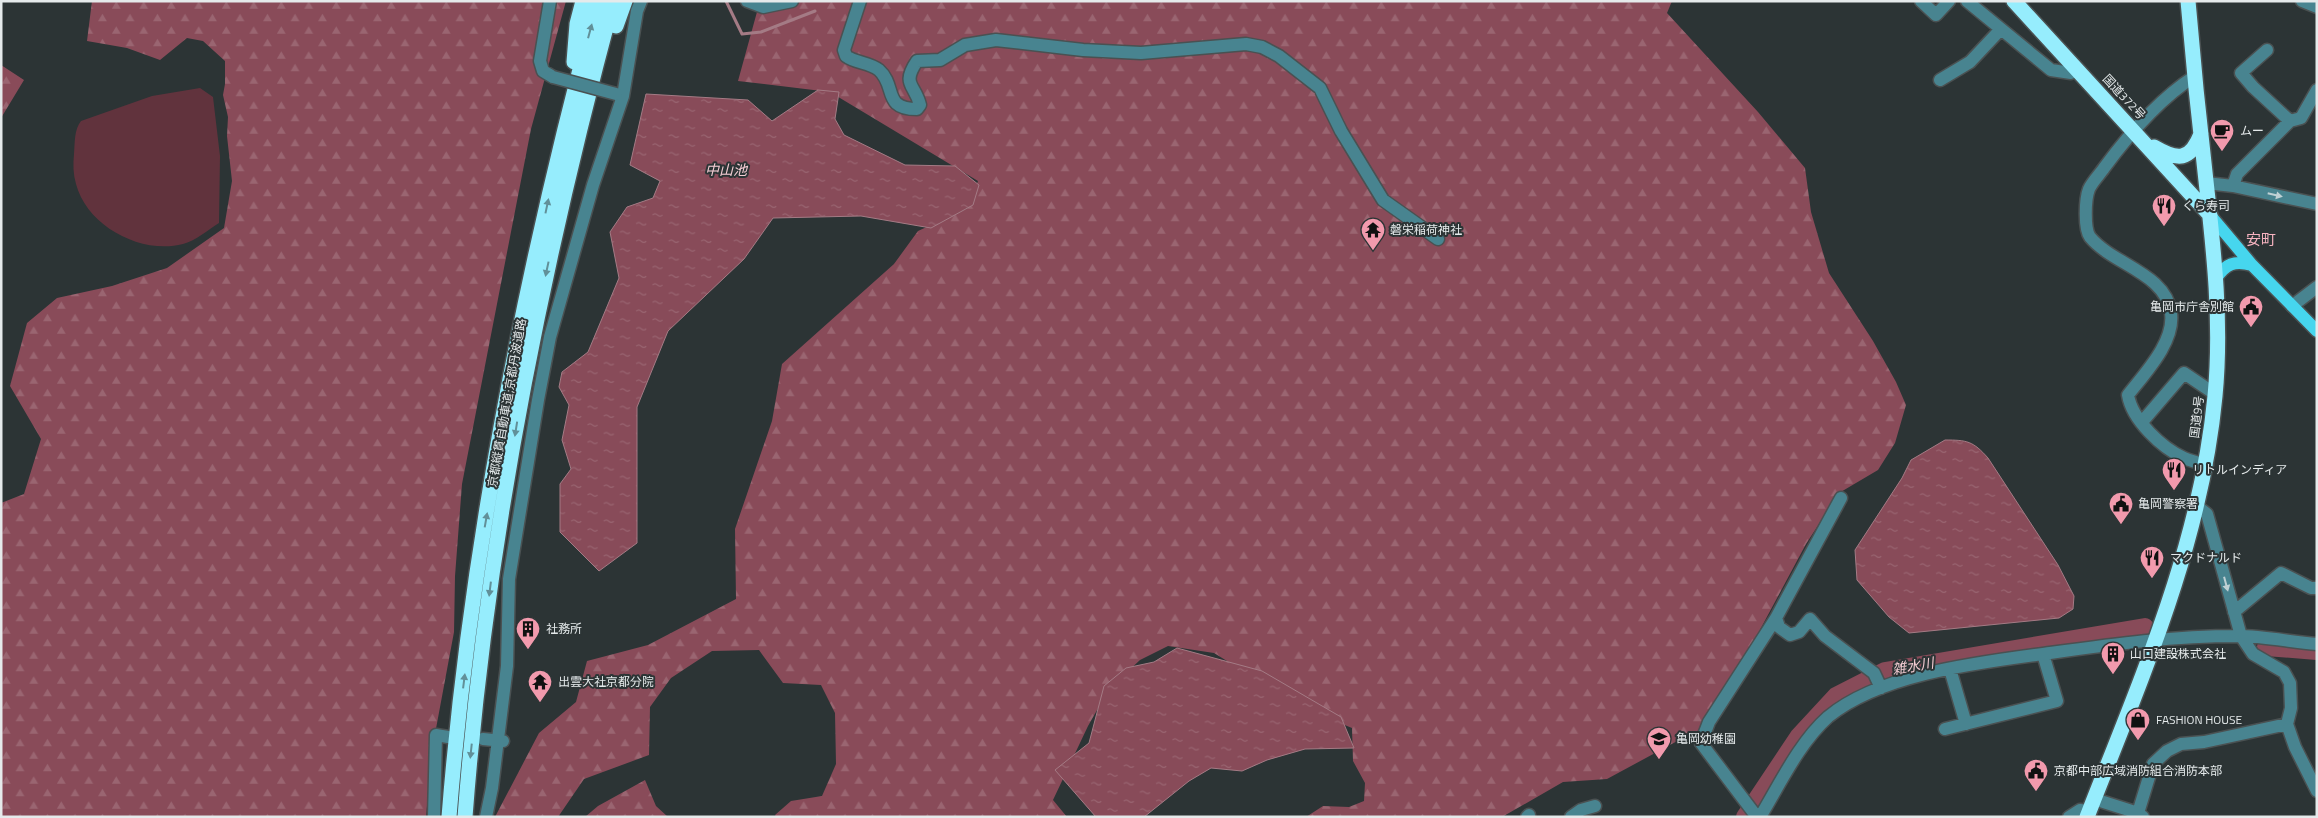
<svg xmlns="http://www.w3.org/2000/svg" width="2318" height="818" font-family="'Titillium Web','Noto Sans JP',sans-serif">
<defs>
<pattern id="forest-firs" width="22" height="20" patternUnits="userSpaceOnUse" patternTransform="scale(1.25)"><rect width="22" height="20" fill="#894b59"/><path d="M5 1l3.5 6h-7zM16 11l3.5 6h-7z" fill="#9a6571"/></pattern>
<pattern id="water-ripples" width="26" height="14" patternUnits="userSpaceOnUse" patternTransform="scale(1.25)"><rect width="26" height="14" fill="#884b59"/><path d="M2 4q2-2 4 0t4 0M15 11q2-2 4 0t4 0" fill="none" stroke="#996571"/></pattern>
</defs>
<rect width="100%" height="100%" fill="#2c3435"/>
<path fill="url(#forest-firs)" d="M92 1H566L531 129 462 484 455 576 454 632 432 750 426 817H1V503L24 494 41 439 10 386 27 323 57 298 112 286 167 268 224 228 232 181 227 136 228 117 223 95 225 84V61L203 41 187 38 160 60 127 48 87 41Z
M760 1H1672L1667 13 1758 112 1805 168 1811 212 1829 273 1873 341 1896 382 1906 405 1895 443 1878 470 1839 493 1806 544 1747 654 1696 739H1681L1607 779 1563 782 1502 817H1306L1323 806 1349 807 1364 801 1365 783 1353 761 1352 728 1305 709 1214 653 1168 646 1140 660 1109 689 1088 726 1053 800 1067 817H776L775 815 791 801 822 796 836 764 835 713 821 685 783 683 759 650 712 651 671 678 650 707 649 755 584 779 558 817H495L539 733 576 702 587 661 648 645 736 599 735 529 772 421 782 364 894 264 918 231 968 208 978 181 830 92 738 81Z
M1 65 24 80 1 118Z
M645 780 656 806 668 817H585L598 806Z"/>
<path fill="#61333d" d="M200 88 213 97 220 156 219 223C208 230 195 241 183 244 141 255 87 226 76 184 73 174 73 164 74 154 75 142 74 130 81 121L152 96Z"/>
<path fill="url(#water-ripples)" stroke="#a47b85" d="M818 90 839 92 835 119 844 135 905 165 955 166 979 185 973 205 931 228 861 216 773 218 744 259 668 331 637 407V543L599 571 560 532V484L571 469 562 440 569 405 559 387 562 372 588 352 619 278 610 232 627 207 653 198 660 181 630 165 646 94 748 100 772 121Z
M1945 440C1967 440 1973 441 1988 458L2058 565 2074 596 2073 609 2059 618 1909 633 1889 617 1857 580 1855 550 1902 478 1911 460Z
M1177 648 1262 671 1341 717 1354 748 1305 749 1267 760 1242 771 1211 768 1189 781 1144 817H1096L1055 770 1089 743 1104 686 1126 668 1154 662Z"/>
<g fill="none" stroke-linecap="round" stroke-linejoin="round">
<path stroke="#a47b85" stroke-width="3" d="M726 1 742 34 761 32 815 11"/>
<path stroke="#884b59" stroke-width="18" d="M2266 647 2317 651
M1745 817 1799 736 1836 696 1885 671 2145 627"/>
<defs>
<path id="minor" d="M550 1 540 61 543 71 553 77
M747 1 763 7 792 1
M860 1 844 50 846 56C855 63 869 62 879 70 897 86 882 109 917 109L920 105C915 84 901 85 917 61L940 60 965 45 996 40 1083 50 1141 53 1246 44 1262 47 1279 56 1320 88 1341 131 1383 200 1438 239
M1921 1 1936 15 1949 1
M1967 1 2051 70 2071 73 2077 68
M2302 1 2317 7
M2267 50 2241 73 2253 87 2290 121
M2195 76C2159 99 2129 134 2104 168 2100 174 2092 182 2089 189 2085 199 2084 229 2090 237 2113 265 2166 273 2171 313 2175 342 2145 373 2128 395 2132 420 2162 448 2184 458 2191 461 2199 463 2207 465
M1940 80 1970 62 2001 29
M2206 183 2233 186 2317 204
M2233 186 2237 174 2290 121 2301 118 2317 90
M2292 306 2317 287
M2142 422 2184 373 2215 394
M2198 507 2207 514 2241 636 2253 654 2284 672 2290 683 2291 708 2287 724 2295 747 2317 791
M2234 612 2281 573 2311 588H2317
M1776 618 1779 627 1790 635 1799 632 1810 619 1825 636 1874 673 1881 688
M1950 669 1966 724
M1945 729 2057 701 2043 654
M483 739 503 741
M2094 799 2138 813 2143 817
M2138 813 2153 764 2167 751 2181 744 2204 742 2287 724
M434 817 436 735 448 737
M486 817 492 788 507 666 509 579 538 400 550 337 593 185 623 96 637 11 641 1
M1527 817 1529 815
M1571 817 1581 810 1595 806
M1757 817 1701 743 1709 722 1776 618 1841 498
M1760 817C1780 784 1799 743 1828 717 1881 673 1983 662 2050 653 2115 644 2173 636 2238 636 2264 636 2291 642 2317 644
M2069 817 2080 810 2089 811"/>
<path id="major" d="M2210 215 2252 265 2317 331
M2216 278C2226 264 2234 260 2252 265"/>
<path id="highway" d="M2014 1 2210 215
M616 26 625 1
M574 62 577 24 583 1
M2154 147C2178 161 2190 161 2201 134
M449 817C471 541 526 268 598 1
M465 817C486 541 541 268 613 1
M2087 817C2141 679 2201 544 2215 396 2222 324 2214 252 2206 181 2199 121 2193 61 2188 1"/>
</defs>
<use href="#minor" stroke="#4a5152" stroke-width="15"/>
<use href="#major" stroke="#4a5152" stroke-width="15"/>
<use href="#highway" stroke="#4a5152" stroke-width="18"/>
<use href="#minor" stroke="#488490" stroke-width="12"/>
<use href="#major" stroke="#46d6ee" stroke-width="12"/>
<use href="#highway" stroke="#96edfd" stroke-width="15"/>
<defs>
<path id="minor-bridge" d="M553 77 616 94"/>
</defs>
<use href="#minor-bridge" stroke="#4a5152" stroke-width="15" stroke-linecap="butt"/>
<use href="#minor-bridge" stroke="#488490" stroke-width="12"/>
</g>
<defs><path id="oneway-solid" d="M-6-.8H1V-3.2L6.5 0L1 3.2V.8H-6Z" transform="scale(1.25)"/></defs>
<g fill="#619099">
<use href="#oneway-solid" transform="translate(590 31) rotate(-75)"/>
<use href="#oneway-solid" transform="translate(547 206) rotate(-78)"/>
<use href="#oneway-solid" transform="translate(547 269) rotate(102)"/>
<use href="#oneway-solid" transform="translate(516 429) rotate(99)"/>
<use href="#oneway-solid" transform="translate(486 520) rotate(-80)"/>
<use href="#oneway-solid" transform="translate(490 589) rotate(97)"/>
<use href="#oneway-solid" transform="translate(464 681) rotate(-83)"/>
<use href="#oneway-solid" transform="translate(471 751) rotate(96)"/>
</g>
<g fill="#bed0d4">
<use href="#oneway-solid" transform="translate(2275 195) rotate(13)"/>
<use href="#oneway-solid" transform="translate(2226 584) rotate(75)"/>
</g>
<defs>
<symbol id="cafe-pin" viewBox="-11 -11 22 30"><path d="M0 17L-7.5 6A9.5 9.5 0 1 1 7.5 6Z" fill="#f29aad" stroke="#2c3435"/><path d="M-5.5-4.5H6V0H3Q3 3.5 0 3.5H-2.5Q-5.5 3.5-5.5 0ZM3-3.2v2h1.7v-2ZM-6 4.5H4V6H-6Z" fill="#111"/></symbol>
<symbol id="restaurant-pin" viewBox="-11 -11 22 30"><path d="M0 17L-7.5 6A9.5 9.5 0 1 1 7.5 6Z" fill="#f29aad" stroke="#2c3435"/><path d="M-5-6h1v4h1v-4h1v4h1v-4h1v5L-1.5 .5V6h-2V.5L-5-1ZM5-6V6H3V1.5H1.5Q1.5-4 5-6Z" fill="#111"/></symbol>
<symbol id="temple-pin" viewBox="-11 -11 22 30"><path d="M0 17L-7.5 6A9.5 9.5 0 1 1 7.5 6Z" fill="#f29aad" stroke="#2c3435"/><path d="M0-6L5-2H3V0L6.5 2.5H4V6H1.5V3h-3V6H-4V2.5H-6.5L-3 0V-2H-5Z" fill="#111"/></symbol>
<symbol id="civic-pin" viewBox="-11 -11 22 30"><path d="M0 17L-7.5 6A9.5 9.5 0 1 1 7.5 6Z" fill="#f29aad" stroke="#2c3435"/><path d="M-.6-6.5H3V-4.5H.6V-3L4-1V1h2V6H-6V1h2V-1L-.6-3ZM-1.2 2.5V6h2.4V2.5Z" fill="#111"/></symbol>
<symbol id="building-pin" viewBox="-11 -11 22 30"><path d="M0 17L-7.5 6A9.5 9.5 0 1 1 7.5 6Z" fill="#f29aad" stroke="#2c3435"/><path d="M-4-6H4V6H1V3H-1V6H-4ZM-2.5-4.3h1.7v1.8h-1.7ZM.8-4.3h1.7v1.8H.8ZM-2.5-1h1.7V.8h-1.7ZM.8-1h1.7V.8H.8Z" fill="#111"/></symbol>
<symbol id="shop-pin" viewBox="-11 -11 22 30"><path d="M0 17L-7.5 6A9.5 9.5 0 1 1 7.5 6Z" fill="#f29aad" stroke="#2c3435"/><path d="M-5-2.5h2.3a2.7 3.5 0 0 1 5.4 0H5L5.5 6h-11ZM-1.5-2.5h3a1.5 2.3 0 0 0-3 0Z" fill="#111"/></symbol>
<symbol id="school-pin" viewBox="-11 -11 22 30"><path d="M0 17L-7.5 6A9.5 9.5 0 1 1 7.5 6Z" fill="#f29aad" stroke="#2c3435"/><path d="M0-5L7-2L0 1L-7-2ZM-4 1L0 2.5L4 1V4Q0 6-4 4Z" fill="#111"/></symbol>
</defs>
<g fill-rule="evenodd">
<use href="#cafe-pin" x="2208" y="117" width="28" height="38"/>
<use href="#restaurant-pin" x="2150" y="192" width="28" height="38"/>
<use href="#temple-pin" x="1359" y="216" width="28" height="38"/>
<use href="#civic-pin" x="2237" y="293" width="28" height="38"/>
<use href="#restaurant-pin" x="2160" y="456" width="28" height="38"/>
<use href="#civic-pin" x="2107" y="490" width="28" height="38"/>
<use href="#restaurant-pin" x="2138" y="544" width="28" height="38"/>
<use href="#building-pin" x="514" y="615" width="28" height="38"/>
<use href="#building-pin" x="2099" y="640" width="28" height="38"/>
<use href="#temple-pin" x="526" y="668" width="28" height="38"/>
<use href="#shop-pin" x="2124" y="706" width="28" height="38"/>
<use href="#school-pin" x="1645" y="725" width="28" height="38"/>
<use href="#civic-pin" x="2022" y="757" width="28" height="38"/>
</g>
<g text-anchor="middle" stroke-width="4" stroke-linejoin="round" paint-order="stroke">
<g font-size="12" fill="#e5eaeb" stroke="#2c3435">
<text transform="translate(2124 97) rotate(47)" y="4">国道372号</text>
<text transform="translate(507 403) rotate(-80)" y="4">京都縦貫自動車道;京都丹波道路</text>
<text transform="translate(2197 417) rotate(-83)" y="4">国道9号</text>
</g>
<g font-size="12" fill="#e5eaeb" stroke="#2c3435" text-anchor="start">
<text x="2240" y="135">ムー</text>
<text x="2182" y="210">くら寿司</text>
<text x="1390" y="234">磐栄稲荷神社</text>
<text x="2234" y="311" text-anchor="end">亀岡市庁舎別館</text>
<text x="2192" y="474">リトルインディア</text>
<text x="2138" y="508">亀岡警察署</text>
<text x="2170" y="562">マクドナルド</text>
<text x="546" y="633">社務所</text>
<text x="2130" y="658">山口建設株式会社</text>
<text x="558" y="686">出雲大社京都分院</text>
<text x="2156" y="724">FASHION HOUSE</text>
<text x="1676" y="743">亀岡幼稚園</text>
<text x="2054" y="775">京都中部広域消防組合消防本部</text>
</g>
<g font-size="14" font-style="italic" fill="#f5cdd4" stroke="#2c3435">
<text x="726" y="175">中山池</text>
<text transform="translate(1913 666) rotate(-10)" y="5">雑水川</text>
</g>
<g font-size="15" fill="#f6b3c0" stroke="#2c3435">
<text x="2261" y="245">安町</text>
</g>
</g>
<rect width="2318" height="818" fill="none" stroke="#e5eaeb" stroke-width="5"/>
</svg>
